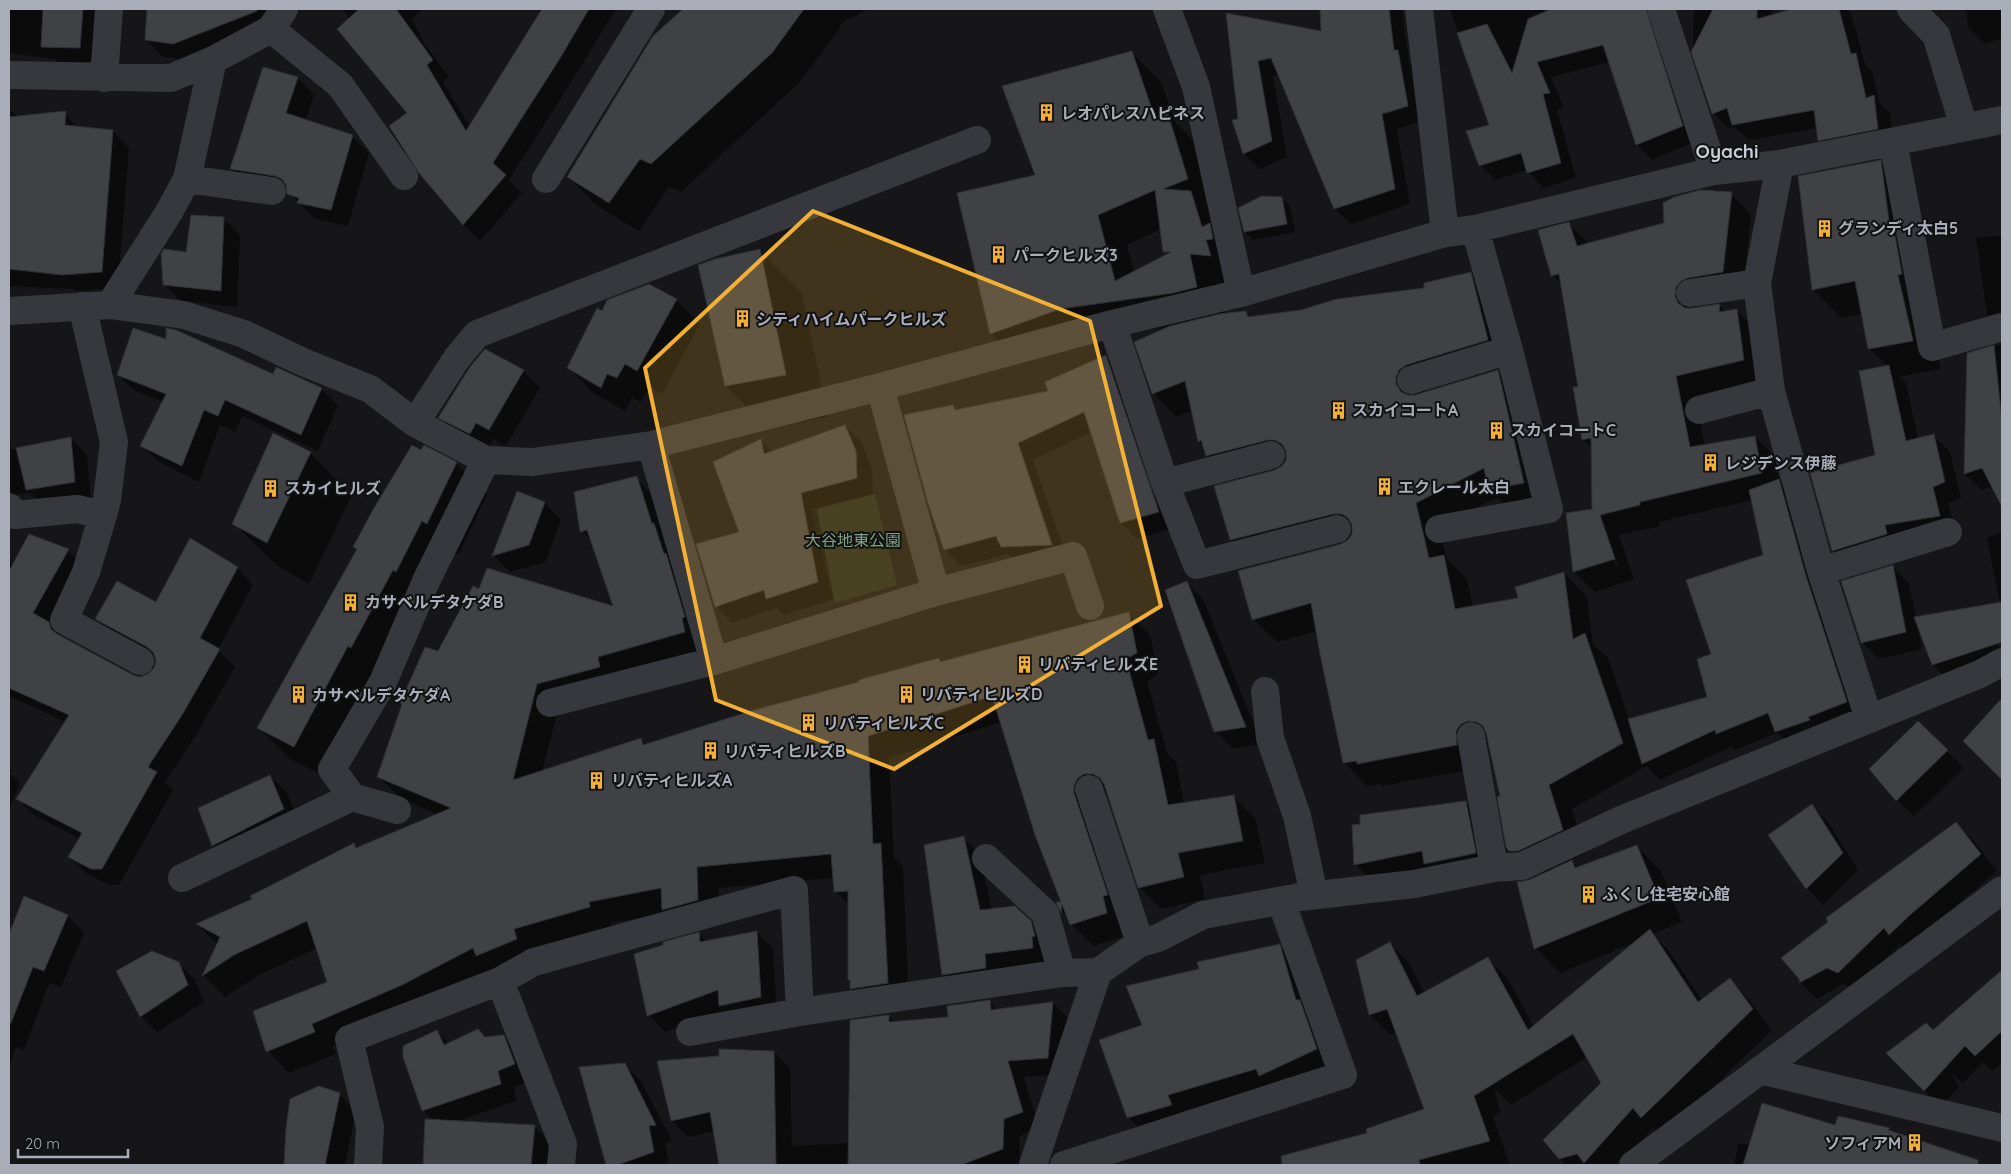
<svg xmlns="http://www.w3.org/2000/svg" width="2011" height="1174" font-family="Quicksand,'Noto Sans JP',sans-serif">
<rect width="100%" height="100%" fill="#161618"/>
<path fill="#1e261f" d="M875 494 897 585 834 603 811 509Z"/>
<path fill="#0007" fill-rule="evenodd" d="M9 9H99L93 64 59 63 55 59 9 53Z
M149 9H278L243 39 190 60 163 57 146 40Z
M343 9H422L412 19 424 43 449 77 443 82 470 127 541 13 537 9H616L575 76 509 180 522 193 480 241 463 224 409 113Z
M714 9H868L851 19 848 18 840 25 841 27 800 82 681 192 669 187 639 231 597 206 568 177 704 25Z
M1321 9H1402L1409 62 1413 67 1423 121 1397 129 1410 204 1351 224 1335 209 1279 75 1273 77 1287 157 1260 169 1244 154 1233 121 1240 120 1228 15 1323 33Z
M1450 9H1659L1697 141 1652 160 1637 145 1610 62 1551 77 1564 108 1557 109 1576 178 1543 188 1527 170 1495 180 1480 165 1490 126Z
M1694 9H1772V16L1796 9H1847L1851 13 1865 64 1872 71 1879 102 1890 113 1894 145 1835 156 1819 140 1818 128 1749 140 1735 127 1729 129 1713 113 1693 53Z
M1966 9H2002V38L1985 44 1968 27Z
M1131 52 1161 82 1175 122 1197 145 1239 285 1219 283 1226 315 1245 312 1251 318 1301 311 1425 289 1470 273 1494 297 1510 364 1430 388 1422 394 1498 371 1521 395 1547 506 1513 513 1497 497 1439 527 1447 559 1467 579 1473 607 1520 599 1564 573 1587 597 1593 644 1608 658 1629 720 1708 698 1712 655 1765 556 1752 500 1659 522 1660 526 1619 535 1634 579 1595 592 1574 572 1567 514 1594 510 1593 449 1583 440 1580 388 1562 285 1552 275 1569 224 1589 244 1665 224 1731 194 1751 214 1743 292 1701 300 1694 309 1720 306 1726 312 1736 310 1757 330 1763 380 1695 396 1705 446 1755 437 1775 457 1779 481 1795 497 1863 719 1793 748 1777 733 1734 750 1731 747 1660 780 1647 766 1572 809 1586 853 1571 860 1579 868 1636 846 1661 871 1682 922 1653 934 1669 951 1702 1000 1730 980 1749 1000 1772 1030 1662 1137 1653 1128 1619 1165H1565L1545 1140 1602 1083 1587 1057 1511 1105 1494 1088 1500 1112 1493 1116 1510 1165H1277L1369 1133 1425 1110 1397 1032 1390 1035 1370 1015 1357 961 1390 944 1410 964 1424 993 1488 959 1508 979 1534 1027 1636 942 1560 973 1536 948 1529 881 1546 873 1533 874 1510 851 1502 797 1490 744 1484 748 1480 768 1382 786 1380 784 1367 786 1344 762 1317 631 1277 642 1253 619 1341 545 1353 538 1254 563 1231 540 1216 487 1276 471 1286 464 1230 479 1207 455 1204 447 1199 442 1192 411 1176 417 1153 393 1169 327 1090 338 1021 363 991 333 1036 176ZM1161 229 1164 251 1168 255 1134 272 1127 245ZM1604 530H1606L1618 565 1616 566Z
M298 78 314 95 305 121 352 136 369 153 348 226 315 219 288 191 248 186 232 169Z
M9 111 12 112 18 117 65 114 78 128 113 131 129 148 118 288 75 291 73 289 9 286Z
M1880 161 1909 190 1925 303 1941 369 1899 377 1906 383 1918 439 1934 436 1950 452 1961 499 1948 503 1956 532 1850 567 1833 551 1876 456 1888 367 1869 348 1863 313 1841 318 1813 290Z
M1282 198 1290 206 1295 232 1253 240 1245 232 1240 209Z
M223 218 240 235 237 307 181 301 164 284 187 254Z
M2002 235V330L1987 315 1976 238Z
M760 251 802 293 828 417 768 428 726 386 699 266Z
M676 300 700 324 662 394 650 387 641 402 632 398 625 411 593 393 569 368 602 312Z
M2002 344V505L1993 486 1982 490 1965 474 1968 354Z
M1105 356 1122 373 1175 528 1137 539 1121 522 1092 432 1033 460 1068 561 1019 564 1009 554 961 566 945 550 953 406 957 411 1050 392Z
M523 371 540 388 506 446 493 439 487 450 457 434 440 417Z
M118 375H274L321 389 338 405 318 451 242 416 235 432 220 425 199 482 159 462 142 446 164 402 135 391Z
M845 426 862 443 872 469 873 494 817 509 834 599 784 615 777 608 732 623 716 606 741 533 761 441 773 452Z
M9 428 11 450 71 438 87 455 91 498 44 506 30 493 9 496Z
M310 453 352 495 309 584 276 565 234 523Z
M456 463 487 495 459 554 453 552 326 777 290 759 259 728Z
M636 478 658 500 706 654 559 706 542 772 641 740 646 745 938 660 942 663 1128 614 1150 635 1158 675 1147 681 1167 753 1176 762 1184 804 1233 796 1255 818 1265 863 1200 875 1205 899 1161 909 1139 887 1109 796H1106L1099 800 1128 935 1093 946 1071 924 1058 903H1063L1001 722 889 758 894 858 903 866 909 1005 873 1010 851 988V981L850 980V905L835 891 834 878 718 888 719 922 666 913 611 923 612 929 333 1046 336 1054 289 1073 268 1051 328 983 317 948 257 976 225 997 204 976 218 945 198 925 253 900 354 845 358 849 439 815 400 798 378 776 438 653 480 591 615 608 592 541 582 531Z
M517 493 545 503 561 520 546 562 510 572 493 555Z
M2002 532V612L1987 538Z
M68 550 85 567 51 626 64 639 132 676 140 678 148 676 155 669 156 659 113 635 96 619 156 603 237 568 253 585 218 650 235 667 198 732 165 782 173 790 119 885H109L86 873 69 857 80 839 34 815 17 798 66 722 9 696V562L13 565Z
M1892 567 1909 583 1916 618 1992 624 2002 657 1949 681 1933 665 1919 628 1918 629 1922 649 1879 659 1862 642Z
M1187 583 1203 599 1262 744 1232 748 1215 731Z
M2002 700V778L1964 741Z
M1918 723 1964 768 1914 816 1897 800Z
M9 772 20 783 9 809Z
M270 776 287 793 300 826 230 862 213 846 200 809Z
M1466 802 1483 819 1492 870 1372 881 1356 865 1353 826Z
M1812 806 1828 822 1858 870 1823 905 1807 888Z
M1956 824 1973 840 1997 871 1926 931 1906 951 1900 945 1855 989 1844 984 1817 999 1800 982Z
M963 838 980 854 992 910 1030 922 1047 939 1049 964 960 991 943 974Z
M24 898 68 916 84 933 61 987 49 983 24 1050 16 1047 9 1068V934Z
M757 932 773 949 777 1014 736 1022 725 1010 665 1032 649 1015 699 934 707 942Z
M1279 945 1295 961 1332 1065 1184 1111 1187 1121 1144 1133 1128 1117 1143 1026 1201 970Z
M178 963 195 980 204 1002 157 1032 141 1016Z
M2002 972V1062L1992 1071 1983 1062 1963 1083 1951 1073 1959 1087 1941 1107 1888 1054 1925 1039Z
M989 1001 998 1010 1053 1003 1069 1019 1064 1074 1024 1077 1039 1128 1020 1136 1019 1165H720L714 1131 688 1137 672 1121 773 1052 790 1068 792 1146 850 1143 889 1016 895 1022 950 1018Z
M437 1031 449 1044 504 1036 520 1053 531 1081 514 1087 516 1101 455 1122 534 1126 551 1143 549 1165H424L426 1120 434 1121 423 1110Z
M624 1065 641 1081 672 1141 665 1143 669 1165H607L581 1068Z
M339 1094 356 1111 345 1165H285L287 1128Z
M1839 1117 1889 1129 1912 1152 1897 1165H1734L1738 1144 1751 1145 1836 1126Z
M1946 1155 1985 1165H1933Z"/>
<path fill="#404145" stroke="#303034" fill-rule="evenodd" d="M43 9H83L80 48 41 47Z
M147 9H257V11L173 44 145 40Z
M359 9H396L433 60 427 65 466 131 542 9H589L559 60 493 163 506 175 463 225 419 173 389 126 407 113 337 29Z
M683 9H804L772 53 651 164 640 159 609 203 567 177 653 36Z
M1320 9H1389L1394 50H1398L1408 106 1382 114 1395 189 1334 209 1271 58 1258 61 1272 141 1243 154 1232 120 1238 119 1226 13 1321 31Z
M1551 9H1646L1683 126 1636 145 1603 45 1537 62 1550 93 1543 94 1561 163 1527 173 1521 153 1479 166 1466 131 1489 125 1457 33 1487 24 1512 73 1528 19Z
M1713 9H1757V19L1792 9H1839L1851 54 1856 53 1866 98 1874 95 1878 129 1818 141 1814 110 1732 125 1727 108 1712 114 1691 52Z
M1132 51 1155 118 1168 114 1188 179 1163 189 1191 191 1202 227 1210 223 1213 239 1206 240 1211 256 1190 254 1197 287 1173 293 1060 309 990 334 957 193 1035 175 1002 86ZM1155 190 1163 252H1171L1115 281 1098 215Z
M263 67 298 77 286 113 353 135 331 210 297 203 299 198 287 194 286 185 282 179 275 176 230 169Z
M66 111 65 125 113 130 102 272 62 275 9 269V117Z
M1881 160 1891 236H1895L1902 274 1898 275 1913 341 1868 349 1855 281 1812 290 1798 176Z
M1700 190 1732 192 1723 272 1688 278 1681 281 1676 287 1675 296 1678 303 1685 308H1692L1720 304 1719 312 1737 309 1744 360 1676 376 1690 447 1755 436 1762 473 1640 502V505L1600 515 1615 559 1573 572 1566 513 1592 509 1591 438 1582 440 1573 387H1578L1559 274 1551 276 1538 230 1569 222 1577 246 1664 223 1663 203 1674 197Z
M1262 196 1282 197 1287 224 1244 232 1238 208Z
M191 215 224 217 221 291 163 285 161 254 164 249 186 252Z
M760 249 786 375 725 386 698 265 715 259Z
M1471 272 1488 340 1406 365 1399 370 1396 377V384L1401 392 1408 395H1415L1498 370 1524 483 1488 490 1484 468 1416 503 1429 558 1444 555 1455 609 1518 598 1515 587 1564 572 1573 639 1585 633 1623 743 1549 785 1563 830 1518 851H1509L1506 847 1497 797 1500 796 1486 733 1483 726 1477 722 1468 721 1461 724 1456 731 1457 745 1357 764V761L1343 763 1320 654 1311 603 1252 620 1238 571 1341 544 1348 540 1352 534V525L1348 518 1342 514H1333L1230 540 1214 486 1275 470 1282 466 1286 460V451L1282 444 1275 440H1268L1206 456 1201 440 1198 442 1185 381 1152 394 1134 342 1170 326 1219 314 1246 311 1248 317 1301 310 1337 299 1424 288V283Z
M649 284 677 299 637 371 625 364 617 378 607 374 601 388 567 368 597 308 602 311 607 300Z
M133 328 166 339V328L176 330 273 374 276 367 322 388 301 435 225 400 218 416 204 410 182 466 140 446 166 394 117 375Z
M1994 345 2002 421V507L1982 468 1964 474 1967 353Z
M485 349 524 370 489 430 476 423 470 434 438 418 470 367Z
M1106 355 1159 512 1120 523 1084 412 1018 443 1052 545 1001 547 996 536 944 550 928 503 904 415 953 405 955 410 1048 391 1045 382Z
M1889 365 1906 441 1934 434 1945 482 1933 487 1940 516 1885 525 1887 534 1832 551 1810 473 1875 455 1859 371Z
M845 425 856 451 857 478 801 493 818 582 766 599 764 590 715 607 696 544 739 532 713 462 761 439 764 454Z
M273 433 311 452 267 543 232 524Z
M71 437 75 482 26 490 16 448Z
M412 445 421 450 424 445 457 462 427 524 422 521 396 572 393 570 351 648 348 646 294 747 257 728 357 549 353 547 374 508Z
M637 476 652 524 654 523 664 554 666 553 685 617 682 618 685 632 598 657 600 667 537 684 513 780 641 738 643 745 751 711 859 682V680L939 658 940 662 1129 612 1137 653 1126 659 1148 740 1154 739 1168 805 1234 795 1243 841 1178 853 1184 877 1138 888 1104 784 1100 778 1093 774H1084L1077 779 1074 786V793L1108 895 1103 896 1107 913 1070 925 1062 904 1061 913 1056 902H1061L1035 835 992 696 868 736 873 844 881 843 888 983 850 989V980H848V891L834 892 831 854 697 867 698 900 662 910 661 888 589 902 590 907 514 929 517 939 476 956 473 948 402 985 312 1024 315 1032 266 1052 253 1011 327 982 307 921 234 955 202 976 220 937 196 924 252 899 250 896 354 843 356 848 451 808 377 777 402 704 400 703 425 647 438 651 473 586 479 589 487 568 613 606 587 530 580 532 574 492Z
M1779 479 1806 576 1847 702 1808 717 1810 720 1775 732 1768 713 1716 734 1715 730 1642 764 1628 719 1707 697 1697 659 1711 654 1686 580 1763 555 1749 490Z
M517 491 545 502 529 545 492 556Z
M29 534 69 549 33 613 49 622 51 629 57 634 133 675 140 677 148 674 154 668 156 660 153 652 147 647 95 619 117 581 156 602 190 538 238 567 200 638 220 649 182 715 148 767 157 772 102 869H91L68 857 82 833 16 799 69 715 9 688V571Z
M1893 565 1906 632 1861 643 1841 581Z
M1187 581 1246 727 1214 732 1165 590Z
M2002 602V642L1932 665 1914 617Z
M2002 698V780L1963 741Z
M1918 721 1948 750 1896 801 1869 769Z
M270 775 284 809 212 846 198 808Z
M1466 801 1476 853 1424 864 1422 851 1354 865 1352 825 1360 824V815Z
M1812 804 1843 853 1806 889 1768 835Z
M1956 822 1981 854 1910 915 1889 935 1884 928 1838 973 1827 968 1799 983 1800 980 1781 958 1828 922 1826 918Z
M964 836 980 910 1015 906 1031 921 1035 936 1032 937 1033 948 985 954 986 968 942 975 924 845Z
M1637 845 1659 898 1534 949 1517 882 1529 880 1572 860 1575 868Z
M24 896 68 915 44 971 33 967 11 1023H9V934Z
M1650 929 1698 1002 1730 978 1753 1009 1641 1118 1633 1108 1584 1163 1577 1154 1559 1159 1543 1140 1601 1083 1573 1034 1474 1096 1490 1141 1419 1160 1420 1165H1282L1281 1156 1367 1133 1366 1129 1424 1109 1387 1009 1369 1015 1356 960 1390 942 1417 996 1488 957 1528 1030Z
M757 931 761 997 719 1006 718 990 647 1016 634 954 663 945V942L699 932 700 942Z
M1280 944 1296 1000H1300L1317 1049 1259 1076 1256 1069 1168 1095 1172 1105 1127 1118 1099 1040 1142 1025 1126 986 1199 969 1197 962Z
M152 951 179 962 188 985 140 1017 116 971Z
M2002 970V1031L1975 1056 1965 1046 1924 1091 1886 1053 1926 1023 1933 1030Z
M990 1000 991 1010 1053 1002 1048 1058 1008 1061 1023 1112 1004 1119 1003 1149 961 1165H848L850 1020 889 1015V1022L948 1017 947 1006Z
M478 1029 485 1037 504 1035 515 1064 498 1071 501 1084 422 1111 403 1057V1046L437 1030 444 1045Z
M719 1049 774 1051 776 1165H719L710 1112 671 1121 657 1061 719 1056Z
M625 1063 656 1125 649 1126 654 1152 617 1165H606L579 1067Z
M319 1086 340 1093 325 1165H284L286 1128 290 1099Z
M1762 1103 1835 1125 1838 1116 1890 1128 1888 1130 1978 1160V1165H1743Z
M425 1119 535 1125 531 1165H423Z"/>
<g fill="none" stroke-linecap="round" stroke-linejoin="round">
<path stroke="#37383d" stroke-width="28" d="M1167 9 1196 87 1241 293
M1419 9 1445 233
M1661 9 1714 171
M1911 9 1936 35 1964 127
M271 29 340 85 404 176
M9 75 171 78 213 60 271 29 284 9
M104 78 109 9
M1893 142 1932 347 2002 327
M1780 164 1757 283 1771 391 1821 571 1869 719
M187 179 272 191
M546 179 651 9
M1690 293 1757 283
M110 305 169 212 187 179 213 60
M82 306 114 442 107 500 103 515 86 572 64 620 140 661
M9 311 110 305 184 315 244 334 303 362 370 389 415 423 486 460 533 462 651 445 880 387 1112 324 1241 293 1445 233 1475 229 1714 171 1780 164 2002 120
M1112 324 1165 483 1197 565 1337 529
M1411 380 1509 350
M880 387 936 592
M1699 410 1771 391
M415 423 457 358 477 334 977 140
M651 445 714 661
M1165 483 1271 455
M9 507 15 515 77 509 103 515
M1439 529 1549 509 1509 350 1475 229
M1821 571 1948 532
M1265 691 1270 738 1297 816 1314 895
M550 703 714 661 936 592 1073 556 1090 606
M1471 736 1494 868
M1089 789 1140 943
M397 810 352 797 332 769 383 682 427 579 486 460
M986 858 1045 913 1062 973
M182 878 352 797
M500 981 563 1144 561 1165
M690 1032 800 1012 1062 973 1098 972 1140 943 1158 938 1203 915 1300 897 1414 884 1494 868 1522 866 1621 820 1980 674 2002 662
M1760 1070 2002 1128
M368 1165 370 1127 349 1039 500 981 534 962 794 890 800 1012
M1033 1165 1098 972
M1064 1165 1343 1075 1281 901
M1633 1165 2002 890"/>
</g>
<path fill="#f2b134" fill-opacity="0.2" stroke="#f2b134" stroke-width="4" stroke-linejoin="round" d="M813 211 1090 321 1161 606 894 769 716 700 645 368Z"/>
<defs>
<symbol id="building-bare" viewBox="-9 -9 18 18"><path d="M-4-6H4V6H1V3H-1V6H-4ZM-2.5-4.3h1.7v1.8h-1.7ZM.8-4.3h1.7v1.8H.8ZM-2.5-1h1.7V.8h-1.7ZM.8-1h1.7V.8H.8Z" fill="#f2b134" stroke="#111113" stroke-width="2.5" paint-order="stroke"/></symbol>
</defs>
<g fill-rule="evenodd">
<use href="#building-bare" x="1034" y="100" width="25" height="25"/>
<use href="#building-bare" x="1812" y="216" width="25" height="25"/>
<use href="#building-bare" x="986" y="242" width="25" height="25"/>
<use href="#building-bare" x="730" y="306" width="25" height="25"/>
<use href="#building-bare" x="1326" y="398" width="25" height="25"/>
<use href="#building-bare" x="1484" y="418" width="25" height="25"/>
<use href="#building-bare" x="1698" y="450" width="25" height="25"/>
<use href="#building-bare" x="1372" y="474" width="25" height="25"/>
<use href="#building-bare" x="258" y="476" width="25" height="25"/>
<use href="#building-bare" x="338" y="590" width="25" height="25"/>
<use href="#building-bare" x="1012" y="652" width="25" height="25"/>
<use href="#building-bare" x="894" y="682" width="25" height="25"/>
<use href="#building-bare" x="286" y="682" width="25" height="25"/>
<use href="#building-bare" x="796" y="710" width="25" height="25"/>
<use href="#building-bare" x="698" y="738" width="25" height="25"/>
<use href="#building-bare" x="584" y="768" width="25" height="25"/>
<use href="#building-bare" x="1576" y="882" width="25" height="25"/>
<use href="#building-bare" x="1902" y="1130" width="25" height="25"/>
</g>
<g text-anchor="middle" stroke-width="4" stroke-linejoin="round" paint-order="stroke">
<g font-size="16" font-weight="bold" fill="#a8adb8" stroke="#111113" text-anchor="start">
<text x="1061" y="119">レオパレスハピネス</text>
<text x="1838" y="234">グランディ太白5</text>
<text x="1013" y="261">パークヒルズ3</text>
<text x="756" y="325">シティハイムパークヒルズ</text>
<text x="1352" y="416">スカイコートA</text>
<text x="1510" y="436">スカイコートC</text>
<text x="1725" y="469">レジデンス伊藤</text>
<text x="1398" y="493">エクレール太白</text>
<text x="285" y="494">スカイヒルズ</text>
<text x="365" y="608">カサベルデタケダB</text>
<text x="1038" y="670">リバティヒルズE</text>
<text x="920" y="700">リバティヒルズD</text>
<text x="312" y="701">カサベルデタケダA</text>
<text x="823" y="729">リバティヒルズC</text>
<text x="724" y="757">リバティヒルズB</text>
<text x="611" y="786">リバティヒルズA</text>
<text x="1602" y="900">ふくし住宅安心館</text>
<text x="1901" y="1149" text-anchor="end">ソフィアM</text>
</g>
<g font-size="16" fill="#7fa381" stroke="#111113">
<text x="853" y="546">大谷地東公園</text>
</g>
<g font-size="19" font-weight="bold" fill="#c9ccd4" stroke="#111113">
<text x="1727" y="158">Oyachi</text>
</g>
</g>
<rect width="2011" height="1174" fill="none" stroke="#a8adb8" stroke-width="20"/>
<path d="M18 1149v8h110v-8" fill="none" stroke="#a8adb8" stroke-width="2.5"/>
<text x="25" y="1149" font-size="15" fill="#a8adb8" stroke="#111113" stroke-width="4" paint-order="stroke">20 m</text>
</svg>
